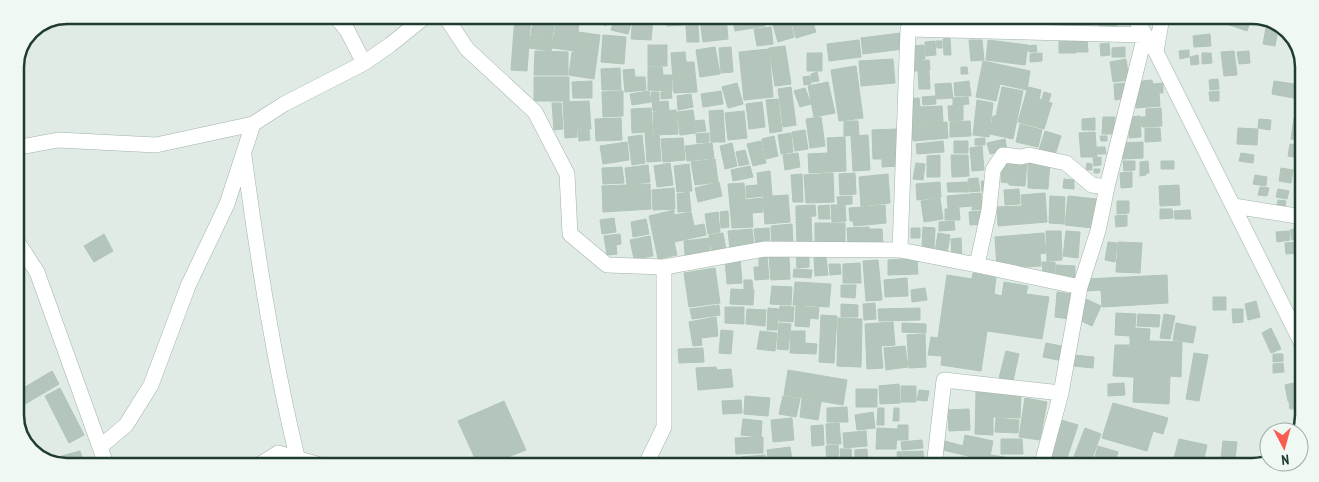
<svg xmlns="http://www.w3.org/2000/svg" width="1319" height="482" font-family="'PT Sans Narrow',sans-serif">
<rect width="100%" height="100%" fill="#dfebe4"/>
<path fill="#b4c6bc" stroke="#b1c5b9" d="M515 16H531L527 71 511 70Z
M534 16H556L552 38 531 34Z
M557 16 580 18 575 51 552 48Z
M587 16H612L606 26Z
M615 16H633L628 34 611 30Z
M667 16H698L699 24 667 26Z
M732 16 764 17 765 26 735 31Z
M633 17 653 19 651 40 631 39Z
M726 17 728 39 703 42 700 20Z
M775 17H789L794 37 778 42 771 18Z
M803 17H811L816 32 796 38 791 20Z
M867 17H880L881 20 868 22Z
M1173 17 1190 18 1185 25Z
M1100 18 1117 20 1116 31 1099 30Z
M1226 18H1268L1264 27 1250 22 1247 31 1224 23Z
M1269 18 1280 26 1279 28 1268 27Z
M698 25 699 42H687L686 26Z
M771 27 773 44 757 46 754 29Z
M1266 28 1278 30 1275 46 1263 44Z
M578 32 600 35 594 79 569 75 572 52H575Z
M901 33 903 49 863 54 861 38Z
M1210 34 1211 46 1194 47 1193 36Z
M531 35 553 39 551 51 529 48Z
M603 35 626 37 624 64 601 62Z
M950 38 951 55H944L943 39Z
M1065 38H1075L1076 53H1059V41H1066Z
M1076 39H1087L1088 52H1076Z
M859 40 861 57 829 61 827 44Z
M969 40H982L984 60 971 61Z
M988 40 1028 45 1025 65 986 60Z
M935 41 936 55 926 56 925 42Z
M936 41H942V48H937Z
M1109 43 1110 55 1101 56 1100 44Z
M648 45H667V66H648Z
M924 45 925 59 914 60 913 46Z
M1036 45 1037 52H1029L1028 46Z
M785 46 791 84 775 86 769 48Z
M715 47 720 74 700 77 696 50Z
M731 47 733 72 721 73 719 48Z
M1125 47V57H1112V48Z
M769 49 773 97 744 100 739 52Z
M1189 50V57L1180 59 1179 51Z
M535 51 568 52V75H534Z
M1234 51 1237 75 1224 76 1221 52Z
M1249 51 1250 63 1239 64 1237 52Z
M685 52 686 62H694L697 92 674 93 671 53Z
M807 53H822V71H807Z
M1042 53V61L1030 62V54Z
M1202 53H1211L1212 63 1202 64Z
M1198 55 1199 64 1191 65 1190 57Z
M1301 55 1304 64V100L1272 94 1274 81 1295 84Z
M893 59 895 83 861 86 859 61Z
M1126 59 1129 80 1113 82 1110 62Z
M929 60 930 70 913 71 912 61Z
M983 61 1030 71 1027 90 1000 84 996 101 976 97Z
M856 66 863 118 839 121 831 70Z
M648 67H662L663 75H672V91L648 90Z
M961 67H967L968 74H961Z
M620 68 621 90H602L601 69Z
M634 69 635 77H645L646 90 625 92 623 70Z
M918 71H929L930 89H919Z
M817 72 819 81 812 82 811 74Z
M810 76 811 84 804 85 803 77Z
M534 77H569V101H534Z
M1218 79 1219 89 1210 90 1209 80Z
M1152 80 1153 84 1163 83V93H1159L1160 106 1136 108 1134 82Z
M592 81V98H573L572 82Z
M969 81 971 96H955L954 83Z
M828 82 835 113 814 117 808 86Z
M737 83 743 104 728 108 722 87Z
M951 83 953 98 936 99 935 84Z
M1124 83 1125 98 1115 100 1114 84Z
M791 87 796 125 783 127 778 89Z
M1002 87 1023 91 1013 139 990 134 993 116H996Z
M1028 87 1041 90 1039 99 1052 103 1044 129 1018 122Z
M805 88 811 104 800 107 794 91Z
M623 91V116L603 117 602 92Z
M649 91 651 102 632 105 630 94Z
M671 91 672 98 661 99V92Z
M721 91 723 104 703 107 701 94Z
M1219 91V101H1210L1209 92Z
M651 92H659V102L668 101 669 110 653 111Z
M1044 92 1051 94 1049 101 1042 99Z
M691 94 693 107 678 110 677 96Z
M935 96 936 104 923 105 922 97Z
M968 97 969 104 953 105V98Z
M919 98 920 107 942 106 943 122 909 124 907 99Z
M778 99 782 131 770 133 766 100Z
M977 100 993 103 989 137 973 135Z
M589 101 591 129 577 130V137L565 138 563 102Z
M762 102 765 127 749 129 746 104Z
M552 103H561L563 129 554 130Z
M963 105V120L949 121 948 106Z
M651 108 653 136 659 135 661 161 647 162 645 132 632 133 631 109Z
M1161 108 1162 126 1142 127 1141 117H1146V109Z
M676 110 678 134 654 135 653 112Z
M693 110 696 133 680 135 677 112Z
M723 110 725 142H711L709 111Z
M744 111 747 138 728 140 725 113Z
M1140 116 1141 137 1129 138V117Z
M821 117 825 146 810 148 806 119Z
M1103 117H1115L1114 134H1102Z
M621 118 622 140 596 141 595 119Z
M1095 118V130H1082V119Z
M1294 118 1303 119V140L1291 139Z
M1259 119 1271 120 1270 130 1258 128Z
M704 120 706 131 697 132 695 121Z
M844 121H858L859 135 844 136Z
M970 121 971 136 950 137V122Z
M947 122 948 138 913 141 911 125Z
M1020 124 1042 130 1038 147 1016 142Z
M1145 128H1160L1161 141 1145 142Z
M1238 128 1258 129 1257 145 1237 144Z
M898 129 899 166 882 167V159H873L872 130Z
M589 130 590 140 579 141 578 131Z
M805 130 808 149 795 151 792 132Z
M1045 131 1061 136 1055 155 1039 150Z
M1095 132 1097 157H1081L1079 133Z
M709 133V142L697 143 696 134Z
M791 133 793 152 781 154 778 135Z
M642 135 645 163 632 165 628 137Z
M868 135 870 170 853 171 851 136Z
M774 136 778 156 766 159 762 139Z
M1100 136H1107V141H1101Z
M845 137 846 171 809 173 808 154 828 153 827 138Z
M683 138 685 160 663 162 661 139Z
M985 138V145H975V139Z
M1005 139 1007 150 990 154 987 143Z
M761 141 766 163 753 166 747 144Z
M943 141 944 152 917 154 916 144Z
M954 141H968V153H954Z
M627 142 629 160 603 164 600 146Z
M1143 142V158L1122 159 1121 143Z
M712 143 714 158 687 161 685 146Z
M732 143 737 166 725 169 720 146Z
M1290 144 1303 146V159L1288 156Z
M982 146 984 170 972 171 970 148Z
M1097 147H1105L1106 154H1097Z
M745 150 749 164 739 166 736 152Z
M798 153 800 167 785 170 783 155Z
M1241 153 1254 155 1253 163 1239 161Z
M940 155V177H927V156Z
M951 155H968L969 176 952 177Z
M1101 157V165L1094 166 1093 158Z
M715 159 718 182 695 185 691 162Z
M1003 159 1027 161 1025 186 1009 185V183L1001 182Z
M1123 161H1135V170L1124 171Z
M1148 161 1149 173H1146V175L1140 176V162Z
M1161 161H1174V169H1161Z
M1028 162H1050L1048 189 1028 188Z
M670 163 673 185 657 187 654 166Z
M916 163 925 164 923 180 913 179Z
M1087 163 1092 164V170H1086Z
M689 164 692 191 677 192 674 166Z
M648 165 650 182 627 185 625 168Z
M750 166 753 177 733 181 731 170Z
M622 167 624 183 603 184 602 168Z
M1281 168 1293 170 1291 183 1279 181Z
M1094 169H1100L1099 173H1094Z
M770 171 772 196 788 195 790 222 765 224 763 196 746 198V186L758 185 757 173Z
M1132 172V187L1121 188 1120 173Z
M833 173 834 202 806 203 804 175Z
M855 173 856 194 840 195 839 174Z
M802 174 803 202H793L791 175Z
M888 174 890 203 861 206 859 177Z
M1255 175 1267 177 1266 186 1253 184Z
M978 178 980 191 969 192 968 179Z
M1064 179 1074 180V189L1063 188Z
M981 181H986V191L982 192Z
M719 182 722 196 698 202 695 188Z
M940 182 941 197 917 200 916 184Z
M967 182 968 192H948L947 183Z
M744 183 745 200 762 198 763 212 752 213 753 227 732 228 728 184Z
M650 184 651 209 603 212 602 186Z
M1179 185 1180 205 1160 206 1159 186Z
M1260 187 1269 188 1267 196 1258 195Z
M674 188 675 209 653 210 652 190Z
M1019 189 1020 204 1005 205 1004 190Z
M1278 189 1289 191 1287 199 1276 197Z
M689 192 691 211 678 212 677 194Z
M981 193 982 209 972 210V206L948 208 947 196Z
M1045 193 1047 222 998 226 997 207 1022 206 1021 195Z
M852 196V204L838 205 837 197Z
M1050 196 1065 197 1064 224 1049 223Z
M1068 196 1097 199 1093 228 1065 225Z
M940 198 943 219 924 222 921 201Z
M1278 200 1286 201 1285 207 1277 205Z
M1117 201H1129V213L1117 214Z
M815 205 816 216 796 217V206Z
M829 205 830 219H819L818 206Z
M831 205H845L846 221 832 222Z
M885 205 886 223 854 226 853 221H850L849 208Z
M959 208 960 220H945V209Z
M1160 209H1172L1173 218 1160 219Z
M674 210V215L691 212 694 226 704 224 706 235 674 242 677 255 658 259 649 216Z
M1190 210 1191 219H1175L1174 211Z
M728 211 729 227 721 228 720 212Z
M981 211 982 224 970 225 969 212Z
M718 212 720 232 708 234 705 214Z
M1127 215V226L1116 227 1115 216Z
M811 217 812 242 797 243 796 218Z
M614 218 616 232 602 234 600 220Z
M646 219 649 234 633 237 631 222Z
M954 221 955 230 939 231V222Z
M815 223H845V242H815Z
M792 224 793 245 772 247 771 226Z
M869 227V229H882L883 245 848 246 847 228Z
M923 227 935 228 934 249 922 248Z
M769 228 770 245 756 246 754 229Z
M911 228H920V238H911Z
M1303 228V239L1292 240 1290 230Z
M752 229 754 246 730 249 728 231Z
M1046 231H1061L1062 260 1047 261Z
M1066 231 1080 232 1078 258 1063 256Z
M1289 231 1290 240 1277 242 1276 232Z
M723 233 726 250 712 253 709 235Z
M938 233 950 235 947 254 935 252Z
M1044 233 1046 253 1040 254 1041 266 997 269 995 237Z
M104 234 113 251 94 262 84 246Z
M620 234 621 244 616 245 617 254 607 255 604 236Z
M650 236 653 256 634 259 630 240Z
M709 238 710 253 685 255 684 241Z
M961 238 962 258 952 259 951 239Z
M1108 242 1117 243 1115 262 1105 260Z
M1118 242 1142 243 1140 273 1116 272Z
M1299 242 1300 253 1286 254 1285 243Z
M809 253V267L797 268 796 254Z
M767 256 769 279 755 280 754 267H759V257Z
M789 256 790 279 771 280 769 257Z
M826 257 828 275 815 276 814 258Z
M740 258 742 283 727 284 725 259Z
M917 258 918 274 888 275V260Z
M878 260 882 300 866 301 863 261Z
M1042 262H1055V274H1043Z
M860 263 861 283H843V264Z
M829 264H840L841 274 830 275Z
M1056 265 1075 266V279L1056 278Z
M715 268 720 303 689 307 684 273Z
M794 269 812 270 811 278 793 277Z
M973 273 996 277 994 294 1002 296 1004 282 1028 286 1026 294 1049 297 1042 339 987 331 981 371 941 365 942 356 928 355 931 337 938 338 947 275 972 279Z
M1167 275 1168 303 1102 307 1101 290 1086 291V279Z
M907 278 908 296 885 297 884 280Z
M744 280H752L753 289H744Z
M795 282 831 284 829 307 793 305Z
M841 285H856L855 298 841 297Z
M772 286 792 287 791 305 770 304Z
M925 288 927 300 912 302 911 290Z
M731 289 754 290 753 305 730 304Z
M1057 292 1072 294 1070 319 1055 317Z
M1213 297H1226V310H1213Z
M1086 299 1101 306 1092 326 1077 319Z
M1256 301 1260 317 1248 320 1245 304Z
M875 303 876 319 864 320 863 304Z
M841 304 858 305V317H841Z
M719 305 720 315 692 319 690 309Z
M780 306 794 307 793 322 779 321Z
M796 306 819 308 818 319 810 318 809 327 795 326Z
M725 307H744V324L725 323Z
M768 308 779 309 777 330H767Z
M920 308V320L879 321 878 309Z
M747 309 766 310 765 326 746 324Z
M1232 309H1243V322L1233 323Z
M1116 313 1136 314 1135 328 1150 329 1149 341 1182 342 1181 377 1170 376 1169 404 1133 402 1134 377 1113 376 1115 345H1130V336L1115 335Z
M1138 314 1160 315 1159 327 1137 326Z
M1164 314 1175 316 1170 339 1160 338Z
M821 315 837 316 834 363 819 362Z
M716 317 718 336 701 338 702 345 693 346 689 322Z
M838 318 862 319 861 367 837 366Z
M893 322 895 345 881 346 883 368 867 369 865 324Z
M779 323 791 324 788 350 777 349Z
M902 323 926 324V333L902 332Z
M1176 323 1196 327 1193 343 1173 340Z
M1271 328 1281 349 1271 353 1262 333Z
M721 330 733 331 731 354 719 353Z
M760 331 777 333 775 351 757 349Z
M791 331H805V343L817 344 816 354 790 353Z
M925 334 926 367 909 368 907 335Z
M1046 343 1066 347 1063 361 1043 357Z
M905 346 908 367 886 370 884 348Z
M703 348 704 362 679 363 678 349Z
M1006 351 1019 354 1013 381 999 378Z
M1194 353 1208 355 1199 401 1186 399Z
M1273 354H1283V361L1273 362Z
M1074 355 1094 357 1093 368 1073 366Z
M1283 363 1284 372 1273 373V364Z
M716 367 717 370 731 369 733 387 698 390 696 368Z
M788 370 847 380 843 405 784 395Z
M52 371 59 384 15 410V393Z
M1298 382 1301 398 1288 401 1285 385Z
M1124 383 1125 395 1108 396V384Z
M899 384 900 403 880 404 879 386Z
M901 386H916V402H901Z
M60 388 84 435 69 443 45 396Z
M856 389H877V407H856Z
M919 390 929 391 927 401 917 400Z
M976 392H1021L1020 418 993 417V435L975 434Z
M745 396 770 398 768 416 744 414Z
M783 396 800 399 796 417 779 414Z
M1025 398 1047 402 1040 440 1019 437Z
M802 399 821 402 818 420 800 417Z
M741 400 742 413 723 414 722 401Z
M1300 400 1301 408 1290 409 1289 401Z
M504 401 526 450 508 457 512 465H478L458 421Z
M1113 403 1168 418 1163 434 1153 431 1147 451 1102 438Z
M847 407 848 422H827V408Z
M878 408H884V425H877Z
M894 408H899V421H893Z
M969 409 970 430 949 431 948 410Z
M873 412 875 428 857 430 855 415Z
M792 418 794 440 773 442 771 420Z
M996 418 1019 420 1018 433 995 432Z
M743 419 762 421 761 437 741 435Z
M1061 420 1078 425 1064 467H1046Z
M839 423 841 444H827L826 424Z
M823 425 824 445 812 446 811 426Z
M898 425H908V440H897Z
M877 428 897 429 896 449H876Z
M1085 428 1101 434 1089 467H1070Z
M866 431 867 446 844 448 843 433Z
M965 435 993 441 989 461 943 450 945 441 963 446Z
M763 437V453L736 454 735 438Z
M1001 439H1022L1023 454H1001Z
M1179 439 1207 445 1202 467 1172 466Z
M922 440 923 448 902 450 901 442Z
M1223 441 1237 442 1234 467H1220Z
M838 445 839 466H827L826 446Z
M1098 446 1118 452 1113 467H1092Z
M790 447 793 466H769L767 450Z
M840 449H851L852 466H841Z
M867 449 868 466H855V450Z
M80 451 84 464H51L48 462 47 460Z
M923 451 924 466H898L897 452Z
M765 455 766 466H742L741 457Z
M991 455 1010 458 1008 466H989Z
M962 457 988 461 987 466H960Z
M957 462V466H939V464Z"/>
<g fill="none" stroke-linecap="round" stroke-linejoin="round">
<defs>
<path id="minor" d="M335 16 347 30 364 63
M445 16 467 49 535 112 567 174 570 234 607 265 664 267 765 249 900 250 977 265 1080 287
M1134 17 1156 52 1302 344
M1156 52 1162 17
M15 148 58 140 156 145 253 124 284 104 364 63 390 45 426 16
M244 156C258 260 274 363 299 465
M1234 206 1303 217
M15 238 37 272 106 464
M900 250 908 29 1145 35 1107 187 1098 231 1080 287 1061 393 1041 467
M977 265 989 210 993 170 1003 155 1021 157 1029 155 1066 163 1092 185 1107 187
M100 447 126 425 151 385 188 286 227 204 253 124
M259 465 278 453 320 465
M645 466 664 427V267
M934 466 944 380 1061 393"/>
</defs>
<use href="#minor" stroke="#a2b3aa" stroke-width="16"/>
<use href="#minor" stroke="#fff" stroke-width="15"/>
</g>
<path d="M0 0H1319V482H0ZM67 24H1252A43 43 0 0 1 1295 67V415A43 43 0 0 1 1252 458H67A43 43 0 0 1 24 415V67A43 43 0 0 1 67 24Z" fill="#eff8f2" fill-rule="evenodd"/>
<path fill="none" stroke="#1f3c2f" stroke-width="2.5" d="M67 24H1252A43 43 0 0 1 1295 67V415A43 43 0 0 1 1252 458H67A43 43 0 0 1 24 415V67A43 43 0 0 1 67 24Z"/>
<g transform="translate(1284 447) rotate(174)"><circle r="24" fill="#eff8f2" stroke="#9cada4"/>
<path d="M0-4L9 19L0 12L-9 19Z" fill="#f85d50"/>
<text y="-8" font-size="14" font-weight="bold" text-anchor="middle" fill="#1f3c2f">N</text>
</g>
</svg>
